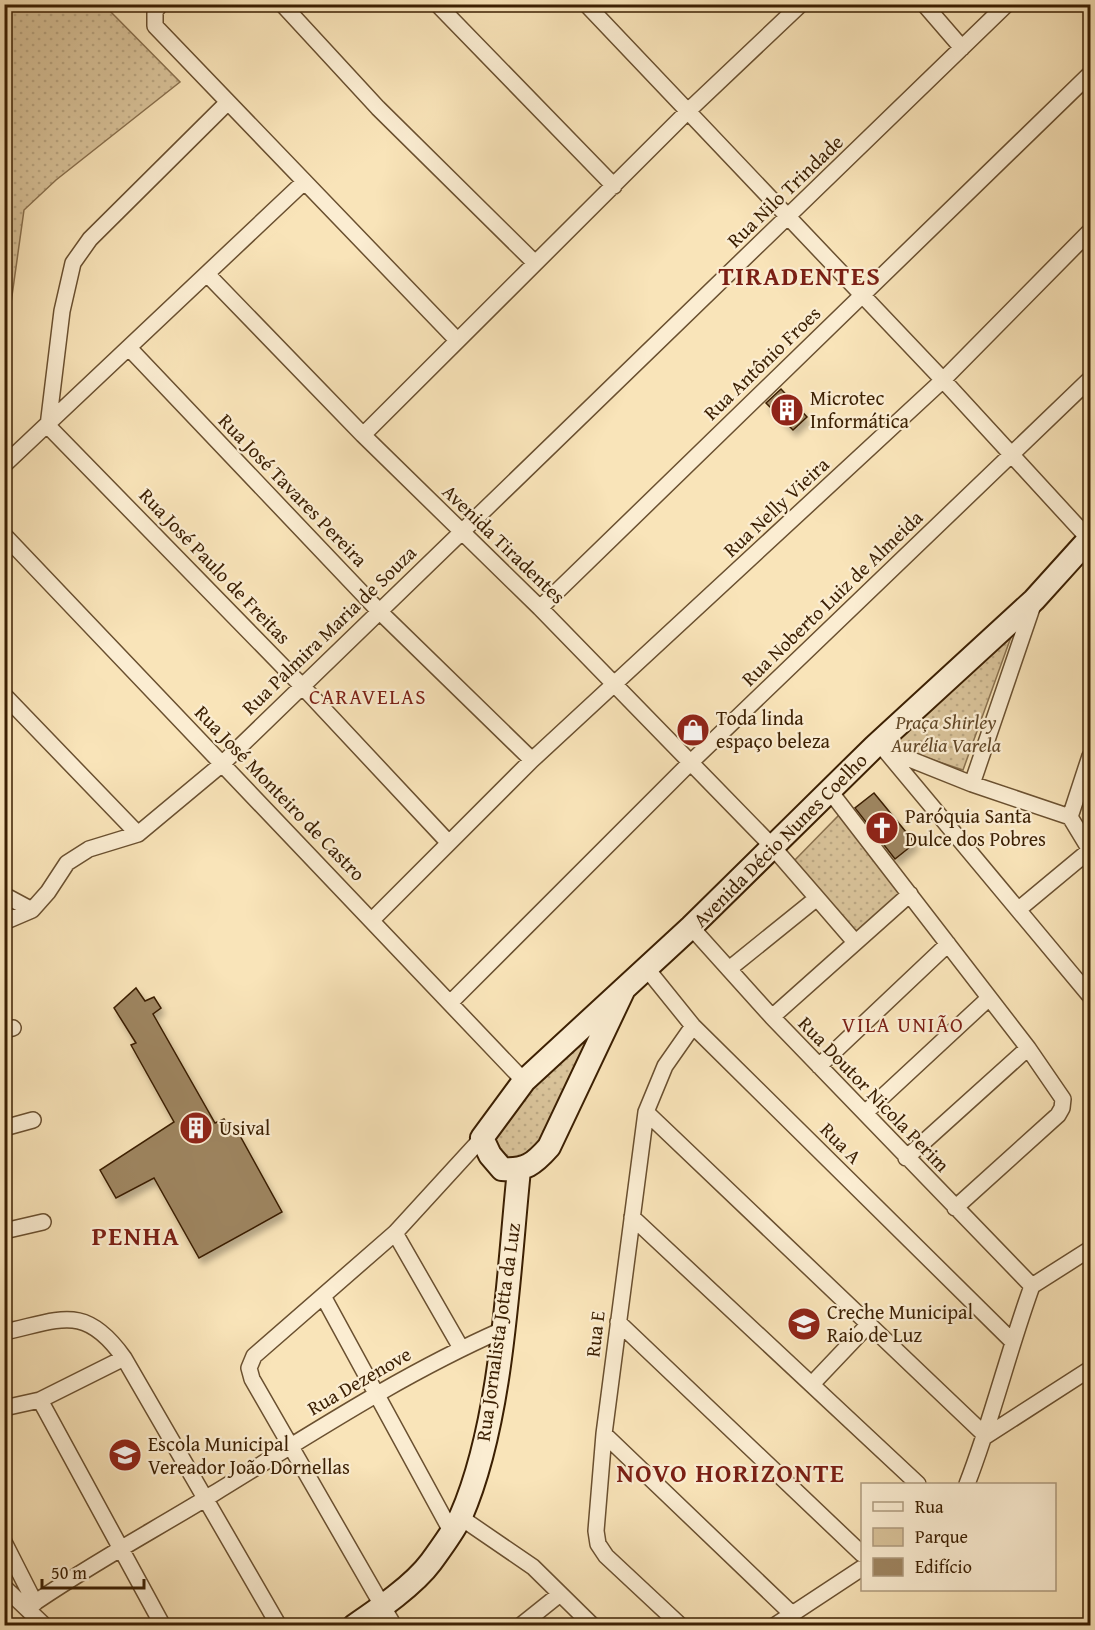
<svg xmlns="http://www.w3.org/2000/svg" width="1095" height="1630" font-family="'Gentium Book Plus',serif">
<defs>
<pattern id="green-dots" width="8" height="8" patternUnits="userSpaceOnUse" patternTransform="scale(1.5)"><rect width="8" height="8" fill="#d9c39a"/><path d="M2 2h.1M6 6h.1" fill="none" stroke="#bba783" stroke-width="1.8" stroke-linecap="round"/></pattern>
<filter id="shadow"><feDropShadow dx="3.5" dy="6" stdDeviation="3" flood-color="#0004"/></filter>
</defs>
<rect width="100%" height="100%" fill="#f9e4b9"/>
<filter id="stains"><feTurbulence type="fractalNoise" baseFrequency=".00333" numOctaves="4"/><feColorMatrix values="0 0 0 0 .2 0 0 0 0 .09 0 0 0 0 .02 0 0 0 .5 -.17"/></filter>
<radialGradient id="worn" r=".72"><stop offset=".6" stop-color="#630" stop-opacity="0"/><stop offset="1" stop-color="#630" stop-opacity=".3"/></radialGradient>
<path fill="url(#green-dots)" stroke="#8a714e" stroke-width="1.5" d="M5 4 104 5 180 82 56 180 24 210 5 346Z
M1011 637 963 770 892 746Z
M841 813 904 894 855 934 792 863Z
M599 1022 540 1144 526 1157 511 1161 493 1148 494 1123Z"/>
<path fill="#9e8561" stroke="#3b1f02" stroke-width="1.5" filter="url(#shadow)" d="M781 389 807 417 793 430 766 403Z
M874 793 915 843 895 859 855 808Z
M136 988 145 1001 154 997 161 1008 153 1014 215 1123 224 1119 234 1136 239 1134 282 1212 199 1258 154 1178 116 1198 100 1170 174 1122 131 1045 136 1043 114 1008Z"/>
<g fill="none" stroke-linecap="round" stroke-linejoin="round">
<defs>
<path id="street" d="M161 4 155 11V26L457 340
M282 4 378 108 535 263
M437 4 614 186
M586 4 943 380 1089 539
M924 4 962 48
M227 103 90 239 73 263 62 311 48 426 302 686 448 842
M207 274 363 435 540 608 771 845 817 898 729 969
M129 348 379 611 532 760
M363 435 688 111 801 4
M4 465 304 182
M4 535 524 1081
M540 608 1090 74
M4 695 138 834
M884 749 1090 996
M887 750 972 784 1070 817
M972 784 1034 602
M829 790 1028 1048 1063 1099 1062 1108 1058 1115 955 1208
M1070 817 1090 756
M1070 817 1090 850
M4 895 32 910
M817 898 855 942
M1019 909 1090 850
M373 919 532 760 943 380 1090 231
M4 922 32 910 48 892 67 863 89 849 138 834 222 764 1007 4
M691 927 772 1017 1032 1286
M647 969 693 1026 1012 1341
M451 1002 690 763 1090 379
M772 1017 910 894
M4 1030 13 1028
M819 1066 948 944
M646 1112 986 1436 1090 1369
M865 1113 989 998
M4 1128 33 1120
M906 1158 1028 1048
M632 1217 918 1484
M4 1231 43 1222
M395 1233 461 1348
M1032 1286 1090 1249
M323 1296 451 1531
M618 1322 862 1554
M4 1332C61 1320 85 1303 124 1358L279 1626
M812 1384 869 1324
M40 1400 163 1626
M4 1408 40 1400 124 1358
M604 1434 792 1614
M967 1484C992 1420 1008 1352 1032 1286
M460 1517 533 1567 593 1626
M4 1542 35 1603
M4 1587 45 1626
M27 1608C87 1566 151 1532 213 1494 308 1436 400 1375 502 1330
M394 1626 252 1379 249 1368 254 1356 395 1233 482 1138
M520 1626 560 1594
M681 1626 606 1556 598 1544 596 1531 604 1434 646 1112 665 1066 693 1026
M774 1626 862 1568"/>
<path id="secondary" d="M623 991 549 1147C534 1164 525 1171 502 1169L490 1155 482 1138 524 1081 691 927 875 746 1034 600 1090 538
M354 1626C379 1609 414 1585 431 1562 441 1548 454 1531 461 1516 503 1420 508 1275 519 1170"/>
</defs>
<use href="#street" stroke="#6a5030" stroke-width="18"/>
<use href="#secondary" stroke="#3b1f02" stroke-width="26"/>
<use href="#street" stroke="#fbedd2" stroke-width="15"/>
<use href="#secondary" stroke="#fbedd2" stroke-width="22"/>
</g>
<defs>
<symbol id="building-disc" viewBox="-11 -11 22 22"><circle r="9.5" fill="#8f2418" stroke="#fbedd2"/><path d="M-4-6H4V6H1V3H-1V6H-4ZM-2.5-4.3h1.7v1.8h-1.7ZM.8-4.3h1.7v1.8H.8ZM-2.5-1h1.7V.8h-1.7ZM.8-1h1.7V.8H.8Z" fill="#fff"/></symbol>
<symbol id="shop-disc" viewBox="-11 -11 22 22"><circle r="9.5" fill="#8f2418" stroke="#fbedd2"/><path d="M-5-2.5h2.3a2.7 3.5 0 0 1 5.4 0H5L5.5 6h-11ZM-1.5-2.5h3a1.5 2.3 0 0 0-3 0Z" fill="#fff"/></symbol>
<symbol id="church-disc" viewBox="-11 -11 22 22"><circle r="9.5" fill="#8f2418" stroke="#fbedd2"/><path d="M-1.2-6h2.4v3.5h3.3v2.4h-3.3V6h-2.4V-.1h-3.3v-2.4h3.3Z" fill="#fff"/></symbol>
<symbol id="school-disc" viewBox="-11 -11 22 22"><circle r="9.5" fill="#8f2418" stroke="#fbedd2"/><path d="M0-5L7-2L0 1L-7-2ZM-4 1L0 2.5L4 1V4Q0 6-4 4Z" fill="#fff"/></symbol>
</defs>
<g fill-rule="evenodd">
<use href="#building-disc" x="768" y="391" width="38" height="38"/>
<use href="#shop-disc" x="674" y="711" width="38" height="38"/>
<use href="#church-disc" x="863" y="809" width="38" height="38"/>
<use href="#building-disc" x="177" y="1109" width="38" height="38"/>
<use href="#school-disc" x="785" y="1305" width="38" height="38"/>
<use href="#school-disc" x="106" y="1436" width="38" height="38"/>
</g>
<g text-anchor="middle" stroke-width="4.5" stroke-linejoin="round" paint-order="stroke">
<g font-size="20" fill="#3b1f02" stroke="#fbedd2">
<text transform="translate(785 191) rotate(-44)" y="7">Rua Nilo Trindade</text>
<text transform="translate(762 363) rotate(-44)" y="7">Rua Antônio Froes</text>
<text transform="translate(293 490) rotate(46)" y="7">Rua José Tavares Pereira</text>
<text transform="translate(776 507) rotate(-43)" y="7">Rua Nelly Vieira</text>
<text transform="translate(504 544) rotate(44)" y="7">Avenida Tiradentes</text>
<text transform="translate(215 566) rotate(46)" y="7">Rua José Paulo de Freitas</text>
<text transform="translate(832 598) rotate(-44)" y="7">Rua Noberto Luiz de Almeida</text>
<text transform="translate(329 630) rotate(-44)" y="7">Rua Palmira Maria de Souza</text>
<text transform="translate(280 793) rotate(46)" y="7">Rua José Monteiro de Castro</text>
<text transform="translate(780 840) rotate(-45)" y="7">Avenida Décio Nunes Coelho</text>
<text transform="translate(874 1094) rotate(46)" y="7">Rua Doutor Nicola Perim</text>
<text transform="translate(841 1143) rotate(45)" y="7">Rua A</text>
<text transform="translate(498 1332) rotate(-82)" y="7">Rua Jornalista Jotta da Luz</text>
<text transform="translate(595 1334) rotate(-83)" y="7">Rua E</text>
<text transform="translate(359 1381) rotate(-30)" y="7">Rua Dezenove</text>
</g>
<g font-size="20" fill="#3b1f02" stroke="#fbedd2" text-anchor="start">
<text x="810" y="405">Microtec<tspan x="810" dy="23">Informática</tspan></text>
<text x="716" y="725">Toda linda<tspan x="716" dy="23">espaço beleza</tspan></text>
<text x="905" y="823">Paróquia Santa<tspan x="905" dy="23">Dulce dos Pobres</tspan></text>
<text x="219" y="1135">Usival</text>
<text x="827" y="1319">Creche Municipal<tspan x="827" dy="23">Raio de Luz</tspan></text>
<text x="148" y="1451">Escola Municipal<tspan x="148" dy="23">Vereador João Dornellas</tspan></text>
</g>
<g font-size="20" font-style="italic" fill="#624828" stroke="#fbedd2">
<text x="946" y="729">Praça Shirley<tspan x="946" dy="23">Aurélia Varela</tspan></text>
</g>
<g font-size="21" letter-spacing="1.5" fill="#7a1f14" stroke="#fbedd2">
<text x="368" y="704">CARAVELAS</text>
<text x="903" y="1032">VILA UNIÃO</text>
</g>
<g font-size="26" font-weight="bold" letter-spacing="1.5" fill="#7a1f14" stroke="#fbedd2">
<text x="800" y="285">TIRADENTES</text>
<text x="136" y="1245">PENHA</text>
<text x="731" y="1482">NOVO HORIZONTE</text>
</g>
</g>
<rect width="1095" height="1630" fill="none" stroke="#f9e4b9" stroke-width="24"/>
<rect x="6" y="6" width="1083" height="1618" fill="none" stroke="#3b1f02" stroke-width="3"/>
<rect x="12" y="12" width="1071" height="1606" fill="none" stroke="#3b1f02" stroke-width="1.5"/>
<rect x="861" y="1483" width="195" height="108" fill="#fbedd2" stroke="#ae9b7f" stroke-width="1.5"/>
<rect x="873" y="1502" width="30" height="9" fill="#fbedd2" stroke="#ae9b7f" stroke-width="1.5"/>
<text x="915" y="1513" font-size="18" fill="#3b1f02">Rua</text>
<rect x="873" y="1528" width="30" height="18" fill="#d9c39a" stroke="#ae9b7f" stroke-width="1.5"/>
<text x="915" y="1543" font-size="18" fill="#3b1f02">Parque</text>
<rect x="873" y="1558" width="30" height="18" fill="#9e8561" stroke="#ae9b7f" stroke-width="1.5"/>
<text x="915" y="1573" font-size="18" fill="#3b1f02">Edifício</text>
<path d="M42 1579v9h102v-9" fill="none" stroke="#3b1f02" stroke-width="3"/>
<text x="51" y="1579" font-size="18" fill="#3b1f02" stroke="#fbedd2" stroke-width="4.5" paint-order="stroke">50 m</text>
<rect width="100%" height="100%" filter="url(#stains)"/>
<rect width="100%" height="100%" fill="url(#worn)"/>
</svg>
